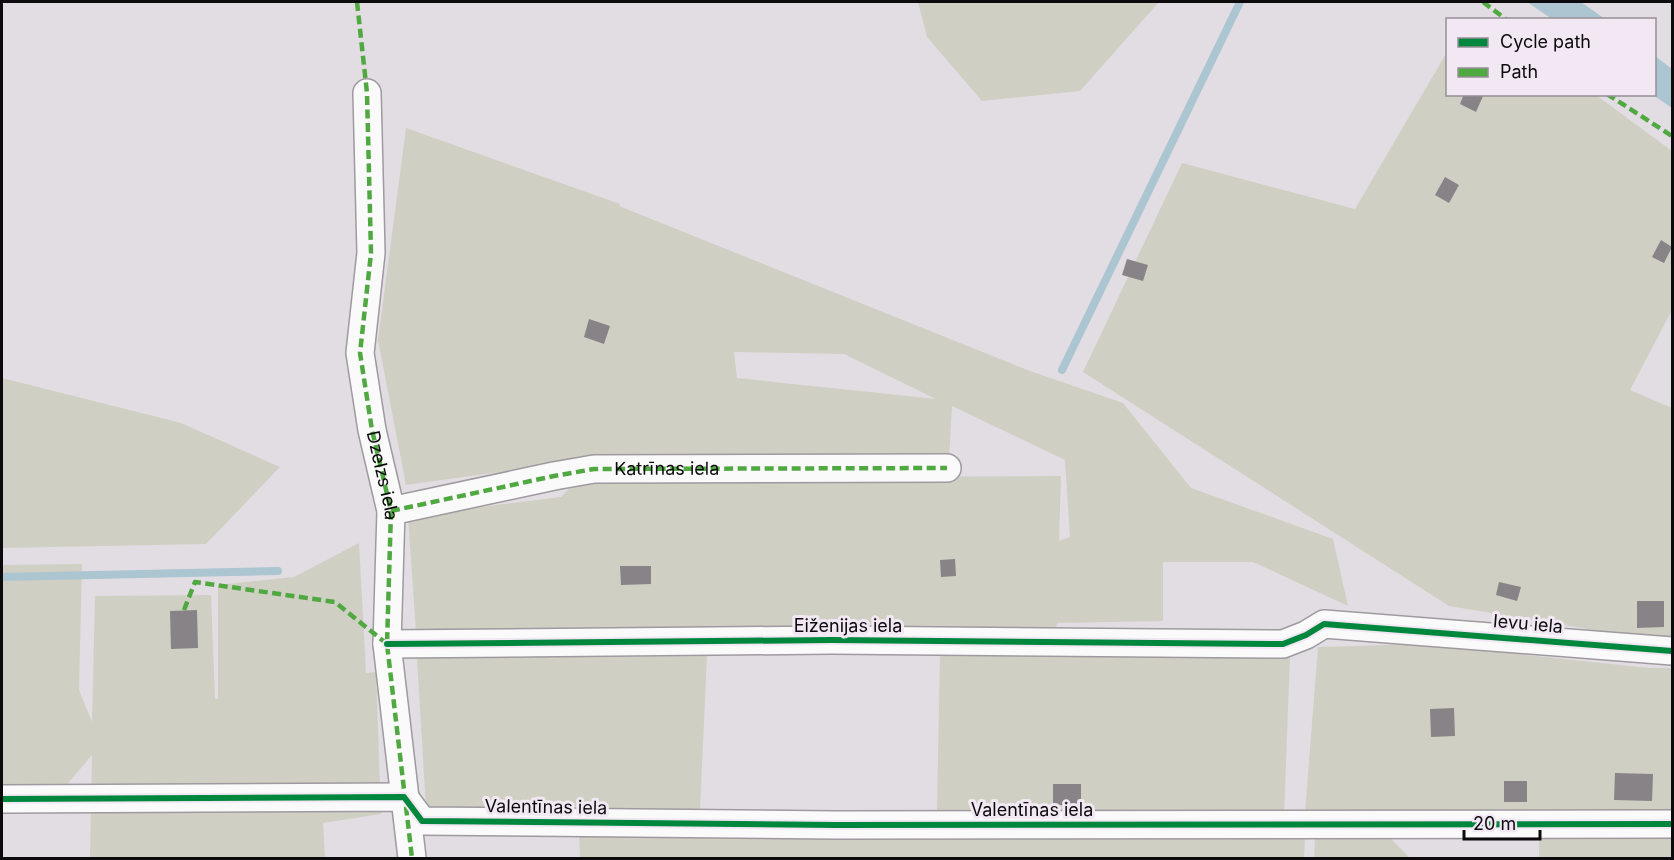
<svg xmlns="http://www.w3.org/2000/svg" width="1674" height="860" font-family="Inter,sans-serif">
<rect width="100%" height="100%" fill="#e2dde3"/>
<path fill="#d0cfc3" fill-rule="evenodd" d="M918 2H1159L1080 91 982 101 927 37Z
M1447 52 1448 94 1596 95 1672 151V310L1630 390 1672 408V643L1449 606 1083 372 1182 163 1355 209Z
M406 128 620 204 619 206 1030 371 1123 403 1191 488 1333 539 1348 606 1253 562H1163V621L1057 623 1056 629 416 633 408 516 561 497 579 479 1061 476 1059 541 1070 537 1065 460 952 406 949 459 578 461 406 485 378 340ZM734 352 844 354 936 399 737 378Z
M2 378 181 423 280 467 206 544 2 548Z
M359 543 366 673 376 672 381 814 323 823 325 858H90L92 755 54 800 2 794V565L82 564 79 690 92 722 95 596 211 595 215 699H218V585L294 577Z
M1423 644 1649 668H1672V814L1305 813 1318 647Z
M940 655 1290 656 1284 816 937 810Z
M707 656 700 810 426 808 417 658Z
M579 833 1305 838 1304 858H580Z
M1539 834 1672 835V858H1539Z
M1387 835 1410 858H1314L1315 837Z"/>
<path fill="#abc5d1" d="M1527 2H1581L1605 19H1552Z
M1655 56 1672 69V108L1653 95Z"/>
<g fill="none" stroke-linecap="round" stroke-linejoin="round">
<path stroke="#abc5d1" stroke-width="8" d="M1062 370 1240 2
M2 577 278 571"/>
</g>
<path fill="#878387" d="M1464 94H1484L1476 112 1460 104Z
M1445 177 1459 185 1449 203 1435 195Z
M1661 240 1672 247 1664 263 1652 257Z
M1127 259 1148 265 1143 281 1122 275Z
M589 319 610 326 604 344 584 337Z
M955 559 956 576 941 577 940 560Z
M620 566H651V584L621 585Z
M1499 582 1521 587 1517 601 1496 595Z
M1637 601H1664V627L1637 628Z
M197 610 198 648 171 649 170 611Z
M1454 708 1455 736 1431 737 1430 709Z
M1615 773 1653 774 1652 801 1614 800Z
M1504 781H1527V802H1504Z
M1053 784H1081V805H1053Z"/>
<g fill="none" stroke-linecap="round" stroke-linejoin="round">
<defs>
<g id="street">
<path d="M367 93 371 253 360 353 372 430 391 511 387 644 412 858"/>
<path id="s1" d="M391 511 554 476 594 469 947 468"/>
<path d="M387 644 832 640 1283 644 1306 635 1324 624 1672 651"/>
<path d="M2 799 404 797 422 821 836 825 1672 824"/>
</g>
</defs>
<use href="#street" stroke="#9e9a9f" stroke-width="30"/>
<use href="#street" stroke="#fbfafb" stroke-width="27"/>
<g stroke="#50a841" stroke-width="4.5" stroke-dasharray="9 4.5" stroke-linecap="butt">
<path id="s2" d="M357 2 367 93 371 253 360 353 372 430 391 511 387 644 412 858"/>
<path d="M1483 2 1507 20"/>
<path d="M1607 94 1672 136"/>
<path d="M391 511 554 476 594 469 947 468"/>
<path d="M184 610 195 582 335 602 387 644H391"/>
</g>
<defs>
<path id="cycleway" d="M387 644 832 640 1283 644 1306 635 1324 624 1672 651
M2 799 404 797 422 821 836 825 1672 824"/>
</defs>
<use href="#cycleway" stroke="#f2e8f3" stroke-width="10"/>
<use href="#cycleway" stroke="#00873e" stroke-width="6"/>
</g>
<g text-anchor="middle" stroke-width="6" stroke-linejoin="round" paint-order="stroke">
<g font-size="18" fill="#0d0a0e" stroke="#f2e8f3">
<text dy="6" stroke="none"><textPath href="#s1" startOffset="280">Katrīnas iela</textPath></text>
<text dy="6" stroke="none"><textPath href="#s2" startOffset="477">Dzelzs iela</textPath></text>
<text transform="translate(1528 624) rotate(5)" y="6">Ievu iela</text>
<text x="848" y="632">Eiženijas iela</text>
<text transform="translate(546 807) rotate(1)" y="6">Valentīnas iela</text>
<text x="1032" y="816">Valentīnas iela</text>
</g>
</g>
<rect width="1674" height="860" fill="none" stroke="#0d0a0e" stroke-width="6"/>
<rect x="1446" y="18" width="210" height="78" fill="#f2e8f3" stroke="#968f97" stroke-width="1.5"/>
<rect x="1458" y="38" width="30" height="9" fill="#00873e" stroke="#968f97" stroke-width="1.5"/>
<text x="1500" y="48" font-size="18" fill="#0d0a0e">Cycle path</text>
<rect x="1458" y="68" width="30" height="9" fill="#50a841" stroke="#968f97" stroke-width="1.5"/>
<text x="1500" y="78" font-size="18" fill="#0d0a0e">Path</text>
<path d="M1464 830v9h76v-9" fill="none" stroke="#0d0a0e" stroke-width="3"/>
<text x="1473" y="830" font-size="18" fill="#0d0a0e" stroke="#f2e8f3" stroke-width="4.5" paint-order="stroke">20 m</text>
</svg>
